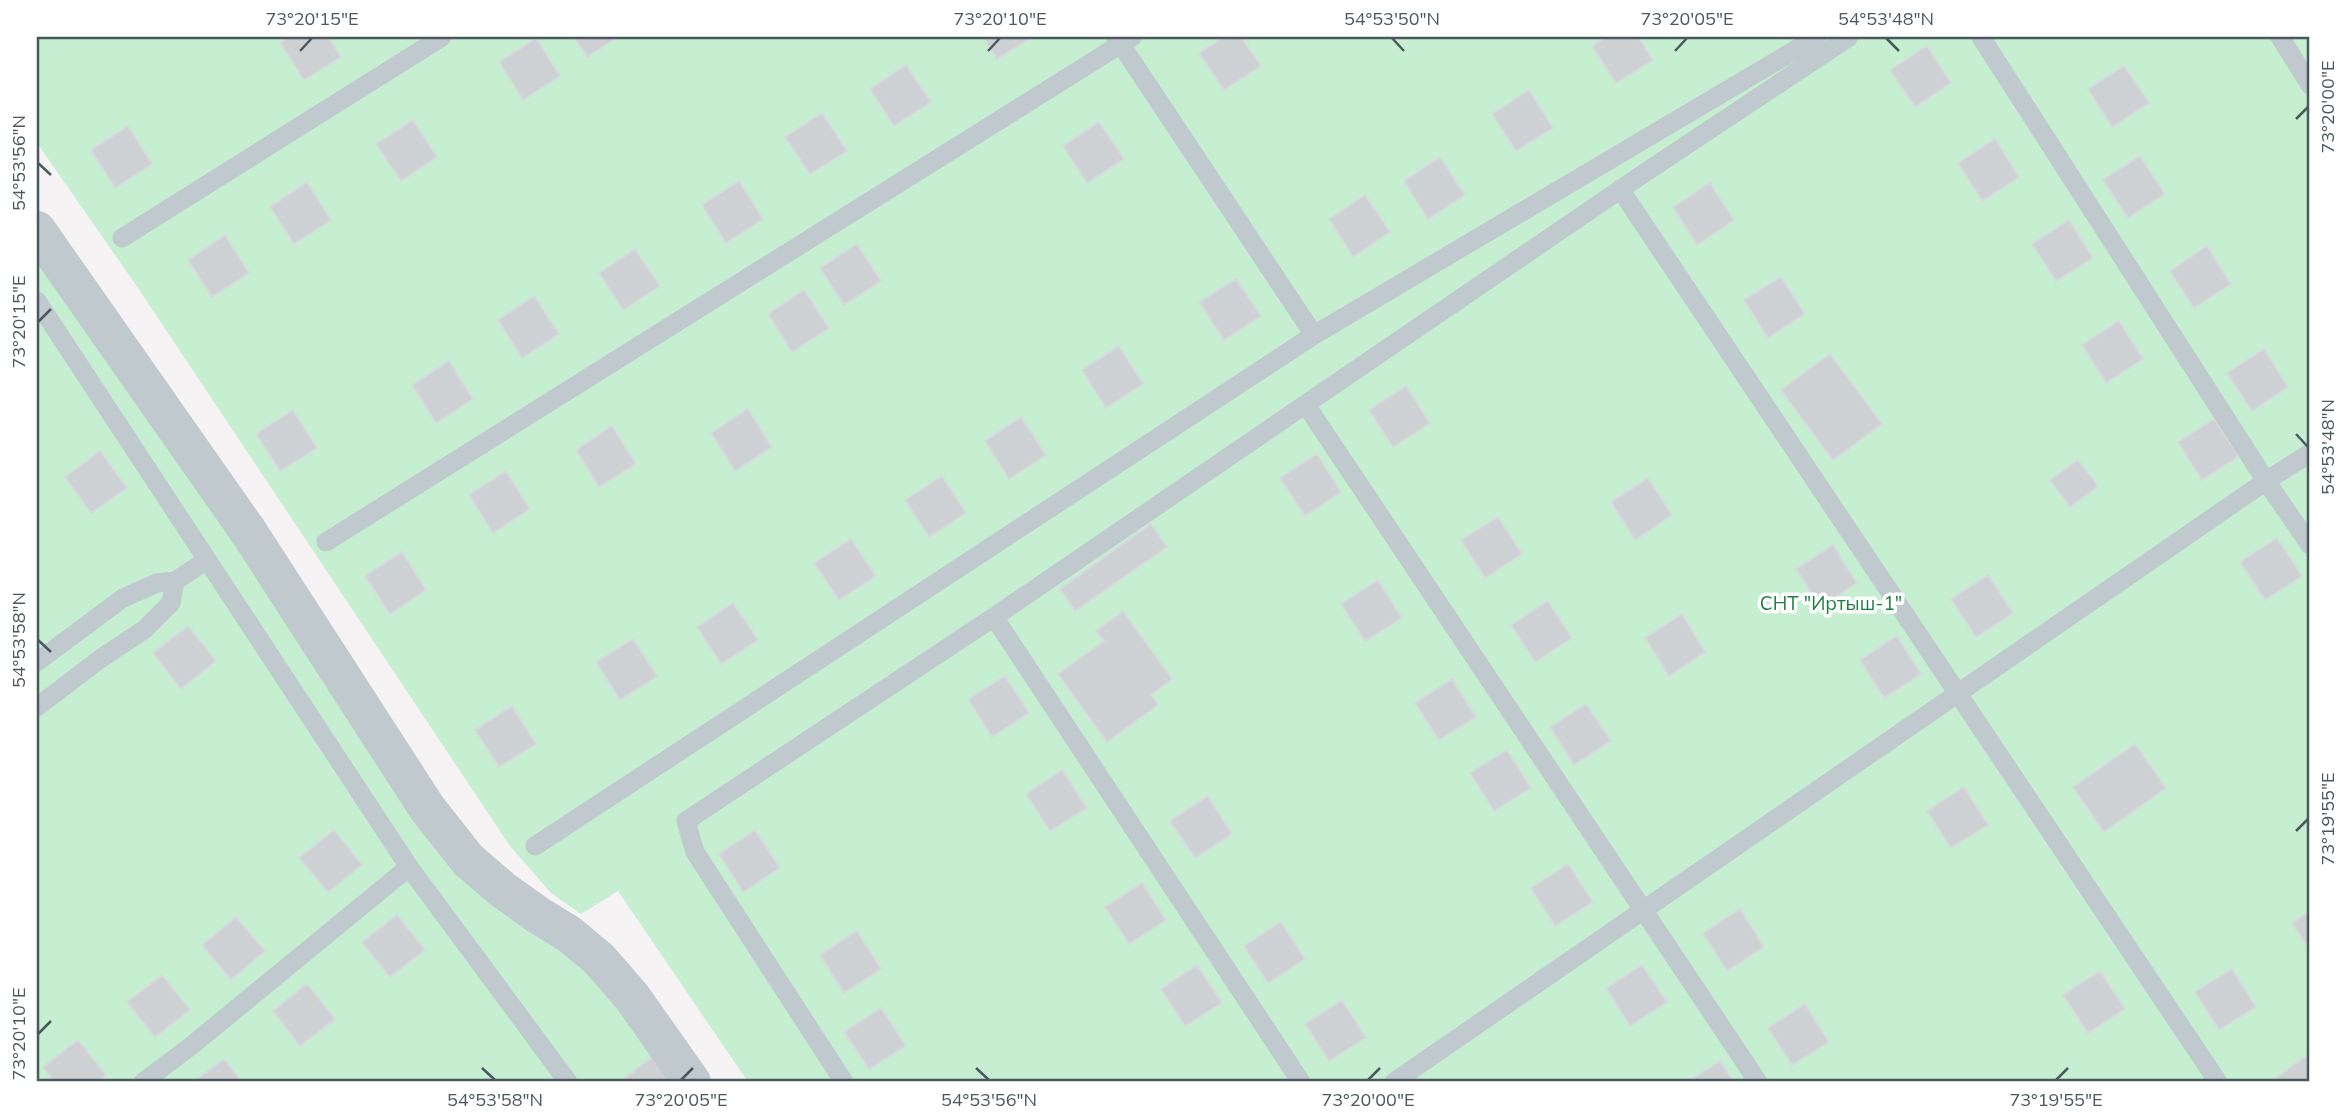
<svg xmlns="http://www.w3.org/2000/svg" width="2347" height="1119" font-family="Mulish,sans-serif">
<rect width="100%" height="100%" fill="#f5f3f3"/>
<path fill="#c6eed0" d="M37 37H2306L2310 44V1082H748L618 891 581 914 551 893 510 846 136 285 37 143Z
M37 257 422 816 600 980 677 1082H37Z"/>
<path fill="#cdd1d4" stroke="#d7dadd" stroke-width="2" d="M289 37H328L341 57 304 80 280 43Z
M574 37H618L587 57Z
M983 37H1032L997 59Z
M1224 37H1241L1261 66 1224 90 1199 53Z
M1606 37H1638L1653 60 1616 83 1592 46Z
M536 38 560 76 523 100 499 62Z
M1927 46 1951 83 1915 107 1890 70Z
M906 65 931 102 894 126 870 89Z
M2124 66 2149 103 2112 127 2088 89Z
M1529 90 1553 128 1516 151 1492 114Z
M822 113 847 151 810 174 785 137Z
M413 120 437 157 401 181 376 144Z
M1099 122 1124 159 1087 183 1063 146Z
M128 126 152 164 115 188 91 150Z
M1995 139 2019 177 1982 201 1958 163Z
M2140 156 2165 194 2128 218 2103 180Z
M1440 157 1465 195 1428 219 1404 181Z
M739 181 763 219 726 243 702 205Z
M307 182 331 220 294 244 270 207Z
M1710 183 1734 220 1697 245 1673 207Z
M1365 195 1390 232 1353 257 1329 219Z
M2069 220 2093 258 2056 281 2032 244Z
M225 235 249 273 212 297 188 260Z
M857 244 881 281 844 305 820 268Z
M2207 246 2231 284 2194 308 2170 271Z
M635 249 660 286 623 310 599 273Z
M1781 277 1805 314 1768 338 1744 300Z
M1236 279 1261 316 1224 340 1199 302Z
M804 290 829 328 792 352 768 314Z
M534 296 559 334 522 358 498 320Z
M2119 321 2143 359 2106 383 2082 345Z
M1119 346 1143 384 1106 408 1082 370Z
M2264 349 2288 387 2252 411 2227 373Z
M1830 354 1882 424 1833 460 1781 390Z
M449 361 473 399 436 423 412 385Z
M1406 386 1430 423 1393 447 1369 410Z
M748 409 772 447 735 471 711 433Z
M293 410 317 448 280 471 256 434Z
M1021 417 1046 455 1009 479 985 441Z
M2214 419 2239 456 2202 480 2178 442Z
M612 426 636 464 599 487 576 450Z
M100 451 127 488 91 513 65 477Z
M1317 454 1341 492 1305 516 1280 478Z
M2078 460 2098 486 2070 507 2050 480Z
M506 471 530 509 493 533 469 495Z
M942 476 966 513 929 537 905 500Z
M1648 478 1672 515 1635 540 1611 502Z
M1498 517 1522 554 1485 578 1461 540Z
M1151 524 1167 547 1075 611 1060 589Z
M2277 538 2302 576 2265 600 2240 562Z
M851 539 876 576 839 600 814 563Z
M1833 545 1857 583 1820 607 1796 569Z
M402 552 426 590 390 614 365 576Z
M1988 575 2013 613 1976 637 1951 599Z
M1378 580 1402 618 1365 641 1341 604Z
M1548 601 1572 638 1535 662 1511 625Z
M733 603 758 640 721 664 697 627Z
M1123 611 1172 679 1151 695 1158 705 1107 742 1058 674 1104 641 1096 631Z
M1682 614 1705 652 1669 676 1645 638Z
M188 626 216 661 181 689 153 653Z
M1897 636 1921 674 1884 698 1860 660Z
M633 639 657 676 620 700 596 662Z
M1005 676 1029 713 992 737 968 699Z
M1452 679 1476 717 1439 740 1415 703Z
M1586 704 1611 741 1574 765 1550 727Z
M512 706 536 744 499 767 475 730Z
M2135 744 2166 788 2104 832 2073 787Z
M1507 750 1531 788 1494 811 1470 773Z
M1062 770 1087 808 1050 831 1026 794Z
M1964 787 1988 825 1951 848 1927 811Z
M1208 796 1232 834 1195 858 1170 821Z
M334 830 362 865 328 892 299 858Z
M755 830 780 868 743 892 719 854Z
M1568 864 1593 902 1555 926 1531 888Z
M1142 883 1166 920 1129 944 1105 907Z
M1740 909 1764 947 1727 971 1703 933Z
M2310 911V950L2292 923Z
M397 915 425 950 390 977 362 942Z
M236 917 265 951 231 980 202 945Z
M1281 922 1305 959 1268 983 1244 946Z
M857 931 881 969 844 993 820 955Z
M1197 965 1222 1003 1185 1026 1161 989Z
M1642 965 1667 1002 1630 1026 1606 988Z
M2232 969 2256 1007 2219 1030 2195 992Z
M2100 971 2125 1009 2088 1033 2063 995Z
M162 975 190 1010 155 1037 127 1002Z
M307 984 335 1019 300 1046 273 1011Z
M1342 1000 1366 1038 1329 1061 1305 1024Z
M1805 1004 1829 1042 1792 1065 1768 1028Z
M881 1008 906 1046 869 1069 844 1032Z
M78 1040 106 1075 97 1082H55L43 1067Z
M2310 1053V1082H2270Z
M654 1056 674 1082H619Z
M224 1059 242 1082H193Z
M1720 1061 1734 1082H1687Z"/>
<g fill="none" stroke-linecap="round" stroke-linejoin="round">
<path stroke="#bfc9ce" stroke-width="19" d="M1116 37 1314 335
M1981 37 2266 481 2310 545
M2280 37 2310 85
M1620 189 2218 1082
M122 238 442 37
M37 301 409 867 568 1082
M1306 405 1758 1082
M326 542 1132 37
M994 617 1301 1082
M37 662 123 598 157 583 175 581 207 560
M37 707 100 659 145 629 171 603 175 581
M535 846 1314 335 1817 37
M143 1082 191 1046 409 867
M844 1082 695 852 686 821 994 617 1637 178 1849 37
M1394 1082 2266 481 2310 453"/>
<path stroke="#bfc9ce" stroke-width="38" d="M37 230 250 534 427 808 468 860 503 890 538 915 569 934 599 959 632 997 692 1082"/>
</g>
<path fill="none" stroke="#4b595f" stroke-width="2.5" d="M1392 38 1404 51M1886 38 1899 51M300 51 312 38M988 51 1000 38M1675 51 1687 38M2296 119 2308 107M38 163 51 175M38 322 51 309M2296 434 2308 447M38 640 51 652M2296 831 2308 819M38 1034 51 1021M482 1068 495 1080M976 1068 989 1080M681 1080 693 1068M1368 1080 1380 1068M2056 1080 2068 1068"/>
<g text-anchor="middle" stroke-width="7" stroke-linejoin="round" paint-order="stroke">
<g font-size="19" fill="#1e7f41" stroke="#fff">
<text x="1831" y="610">СНТ "Иртыш-1"</text>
</g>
</g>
<rect width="2347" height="1119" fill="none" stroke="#ffffff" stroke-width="77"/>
<rect x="38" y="38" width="2270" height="1042" fill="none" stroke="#4b595f" stroke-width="2.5"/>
<g font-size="18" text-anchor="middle" fill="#4b595f">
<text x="312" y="25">73°20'15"E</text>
<text x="1000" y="25">73°20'10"E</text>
<text x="1392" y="25">54°53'50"N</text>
<text x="1687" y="25">73°20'05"E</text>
<text x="1886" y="25">54°53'48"N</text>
<text transform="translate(2328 107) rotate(-90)" y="6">73°20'00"E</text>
<text transform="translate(19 163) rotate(-90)" y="6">54°53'56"N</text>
<text transform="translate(19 322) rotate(-90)" y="6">73°20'15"E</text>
<text transform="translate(2328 447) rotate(-90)" y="6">54°53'48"N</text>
<text transform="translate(19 640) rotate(-90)" y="6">54°53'58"N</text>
<text transform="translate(2328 819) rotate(-90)" y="6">73°19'55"E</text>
<text transform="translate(19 1034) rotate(-90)" y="6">73°20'10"E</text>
<text x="495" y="1106">54°53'58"N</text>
<text x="681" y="1106">73°20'05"E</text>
<text x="989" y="1106">54°53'56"N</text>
<text x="1368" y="1106">73°20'00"E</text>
<text x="2056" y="1106">73°19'55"E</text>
</g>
</svg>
